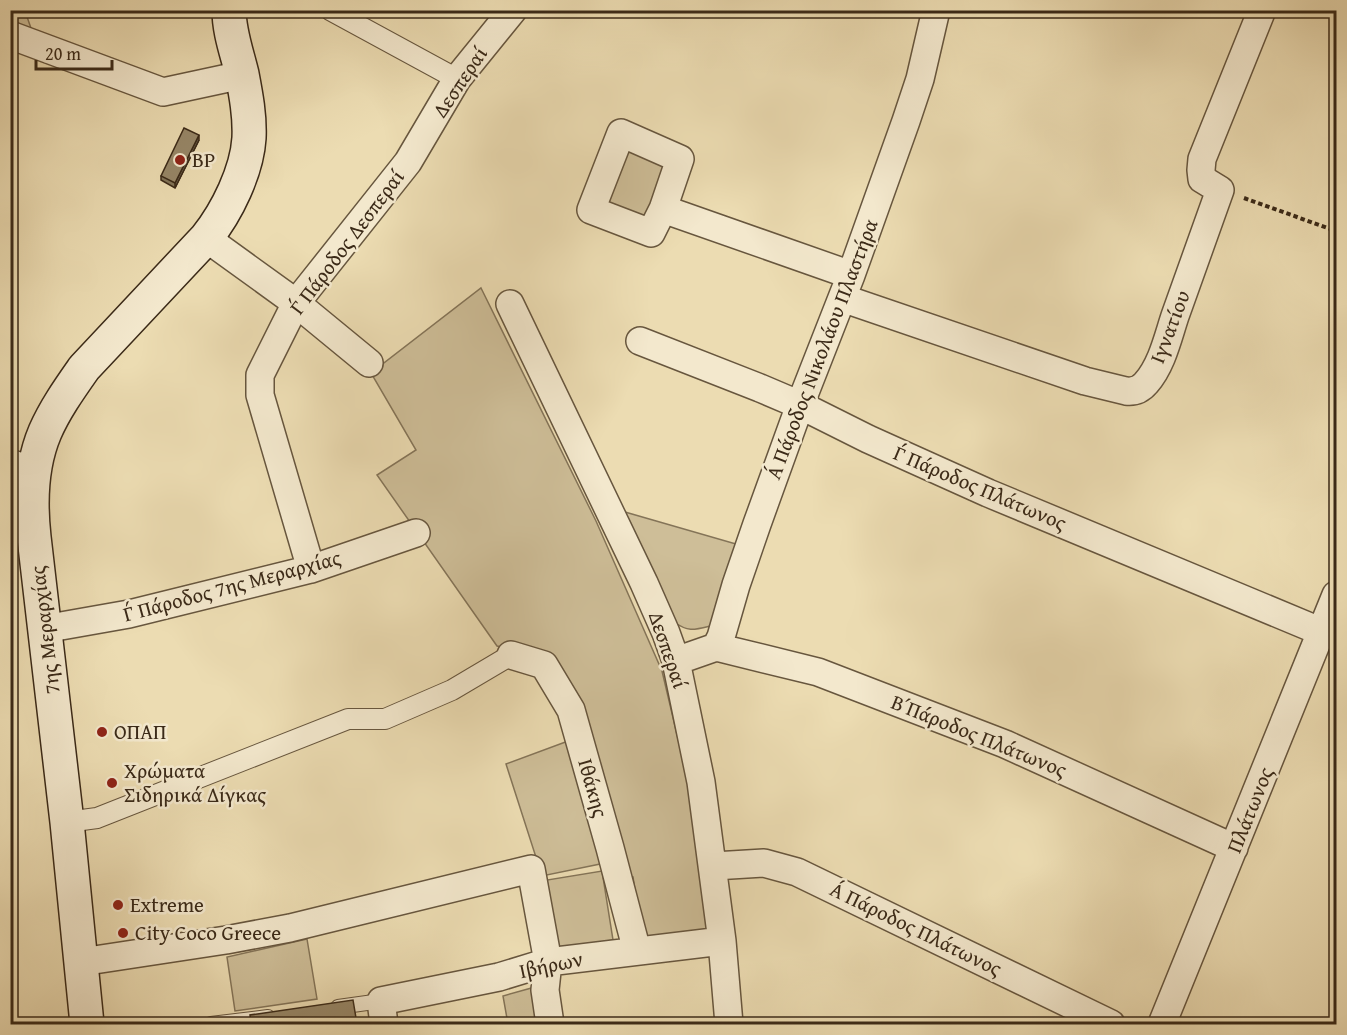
<svg xmlns="http://www.w3.org/2000/svg" width="1347" height="1035" font-family="'Gentium Book Plus',serif">
<rect width="100%" height="100%" fill="#ecdcb2"/>
<filter id="stains"><feTurbulence type="fractalNoise" baseFrequency=".00333" numOctaves="4"/><feColorMatrix values="0 0 0 0 .2 0 0 0 0 .09 0 0 0 0 .02 0 0 0 .5 -.17"/></filter>
<radialGradient id="worn" r=".72"><stop offset=".6" stop-color="#630" stop-opacity="0"/><stop offset="1" stop-color="#630" stop-opacity=".3"/></radialGradient>
<path fill="#cebe98" stroke="#847458" stroke-width="1.5" d="M10 11H25L33 34 11 25Z
M624 147 668 165 649 223 602 206Z
M481 288 596 521 662 671 687 777 710 935 643 945 633 877 623 875 620 860 542 876 506 764 587 734 551 656 497 646 377 475 416 450 371 373Z
M625 512 736 544 710 626C694 630 688 632 674 622Z
M602 871 613 940 557 949 547 880Z
M307 939 317 999 235 1011 227 957Z
M535 987 541 1024H508L503 996Z"/>
<g fill="none" stroke-linecap="round" stroke-linejoin="round">
<defs>
<path id="service" d="M338 1007 381 1001
M211 1024 268 1017"/>
<path id="pedestrian" d="M330 10 457 79
M67 822 97 818 348 719H385L452 690 511 655"/>
<path id="minor" d="M10 35 163 92 242 75
M663 209 680 159 621 133 591 210 651 233 663 209 851 275
M206 238 296 303 369 363
M842 298 1085 381 1126 391C1134 392 1141 389 1146 383 1162 365 1168 337 1175 316 1190 274 1205 232 1220 190L1202 179 1201 170 1202 159 1262 10
M510 304 644 583 666 633 676 661 701 782 722 941 729 1024
M640 341 760 388 800 405 868 439 988 493 1322 632
M10 463 35 472
M311 569 260 395V375L296 303 408 162 457 79 513 10
M44 629 129 614 311 569 416 533
M716 647 818 672 1005 744 1234 848
M511 655 544 665 571 710 610 848 637 951
M676 661 716 647 721 637 736 585 757 524 800 405 851 275 906 121 920 79 936 10
M714 866 764 863 797 872 1111 1024
M81 962 226 940 290 928 531 869 548 962 545 990 550 1024
M384 1024 381 1001 499 977 548 962 722 941
M1162 1024 1336 595"/>
<path id="secondary" d="M87 1024 67 822 34 537C30 501 31 465 45 432 55 409 70 388 84 368L206 238C227 212 247 171 249 138 250 116 246 95 242 74 237 53 229 32 229 10"/>
</defs>
<use href="#service" stroke="#67563e" stroke-width="16"/>
<use href="#pedestrian" stroke="#67563e" stroke-width="22"/>
<use href="#minor" stroke="#67563e" stroke-width="30"/>
<use href="#secondary" stroke="#3b2a18" stroke-width="36"/>
<path stroke="#3b2a18" stroke-width="4" stroke-dasharray="4.5 3" stroke-linecap="butt" d="M1244 198 1336 231"/>
<use href="#service" stroke="#f3e8cd" stroke-width="14"/>
<use href="#pedestrian" stroke="#f3e8cd" stroke-width="20"/>
<use href="#minor" stroke="#f3e8cd" stroke-width="27"/>
<use href="#secondary" stroke="#f3e8cd" stroke-width="33"/>
</g>
<path fill="#827459" stroke="#3b2a18" stroke-width="1.5" d="M199 140 175 188 161 180V176Z"/>
<path fill="#6a5e49" stroke="#3b2a18" stroke-width="1.5" d="M199 135V140L175 188V183Z"/>
<path fill="#978768" stroke="#3b2a18" stroke-width="1.5" d="M184 128 199 135 175 183 161 176Z
M353 1000 357 1024H251L250 1015Z"/>
<g fill="#8f2418" stroke="#f3e8cd" stroke-width="2">
<circle cx="180" cy="160" r="6"/>
<circle cx="102" cy="732" r="6"/>
<circle cx="112" cy="783" r="6"/>
<circle cx="118" cy="905" r="6"/>
<circle cx="123" cy="933" r="6"/>
</g>
<g text-anchor="middle" stroke-width="5" stroke-linejoin="round" paint-order="stroke">
<g font-size="21" fill="#3b2a18" stroke="#f3e8cd">
<text transform="translate(460 82) rotate(-56)" y="7">Δεσπεραί</text>
<text transform="translate(347 242) rotate(-53)" y="7">Γ΄ Πάροδος Δεσπεραί</text>
<text transform="translate(1170 327) rotate(-69)" y="7">Ιγνατίου</text>
<text transform="translate(822 349) rotate(-69)" y="7">Α΄ Πάροδος Νικολάου Πλαστήρα</text>
<text transform="translate(980 488) rotate(23)" y="7">Γ΄ Πάροδος Πλάτωνος</text>
<text transform="translate(232 586) rotate(-15)" y="7">Γ΄ Πάροδος 7ης Μεραρχίας</text>
<text transform="translate(45 630) rotate(-97)" y="7">7ης Μεραρχίας</text>
<text transform="translate(668 650) rotate(71)" y="7">Δεσπεραί</text>
<text transform="translate(979 736) rotate(22)" y="7">Β΄ Πάροδος Πλάτωνος</text>
<text transform="translate(593 788) rotate(74)" y="7">Ιθάκης</text>
<text transform="translate(1250 810) rotate(-68)" y="7">Πλάτωνος</text>
<text transform="translate(916 929) rotate(26)" y="7">Α΄ Πάροδος Πλάτωνος</text>
<text transform="translate(551 965) rotate(-12)" y="7">Ιβήρων</text>
</g>
<g font-size="21" fill="#3b2a18" stroke="#f3e8cd" text-anchor="start">
<text x="192" y="167">BP</text>
<text x="114" y="739">ΟΠΑΠ</text>
<text x="124" y="778">Χρώματα<tspan x="124" dy="24">Σιδηρικά Δίγκας</tspan></text>
<text x="130" y="912">Extreme</text>
<text x="135" y="940">City Coco Greece</text>
</g>
</g>
<rect width="1347" height="1035" fill="none" stroke="#ecdcb2" stroke-width="36"/>
<rect x="12" y="12" width="1323" height="1011" fill="none" stroke="#3b2a18" stroke-width="3"/>
<rect x="18" y="18" width="1311" height="999" fill="none" stroke="#3b2a18" stroke-width="1.5"/>
<path d="M36 60v9h76v-9" fill="none" stroke="#3b2a18" stroke-width="3"/>
<text x="45" y="60" font-size="18" fill="#3b2a18" stroke="#f3e8cd" stroke-width="4.5" paint-order="stroke">20 m</text>
<rect width="100%" height="100%" filter="url(#stains)"/>
<rect width="100%" height="100%" fill="url(#worn)"/>
</svg>
